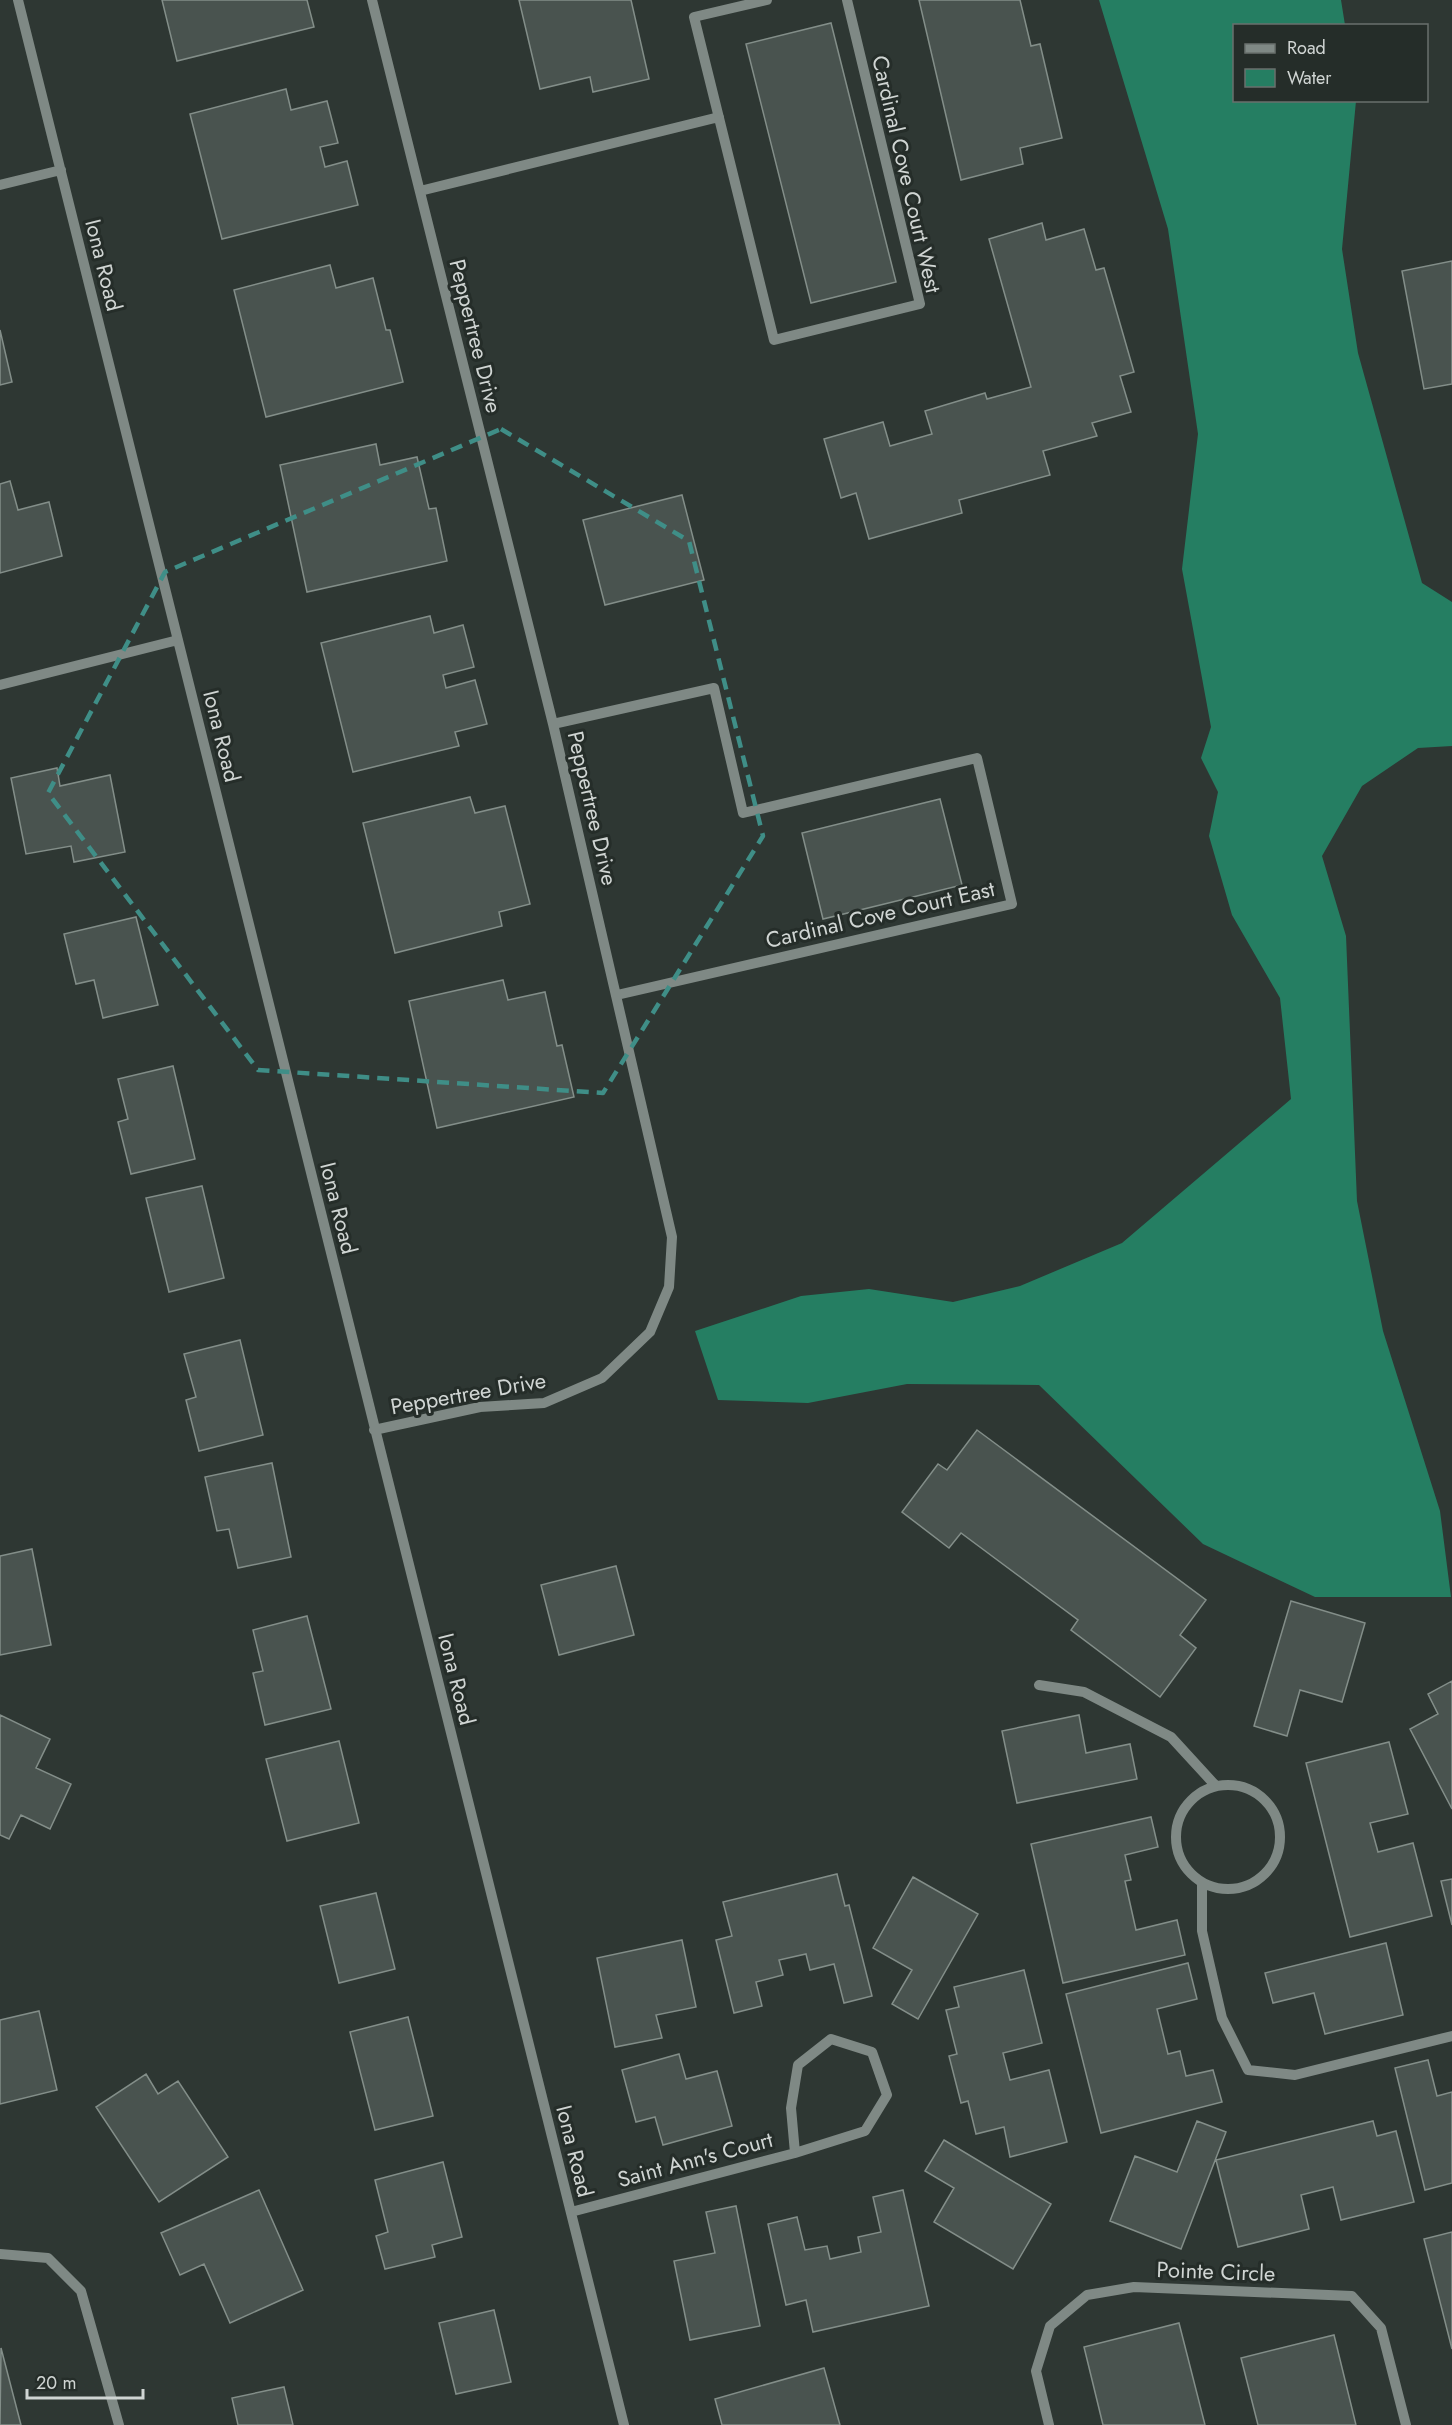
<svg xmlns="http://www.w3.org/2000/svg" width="1452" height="2425" font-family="Jost,sans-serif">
<rect width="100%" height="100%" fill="#2e3733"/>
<path fill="#257e62" d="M1099 0H1341L1345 25 1234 26V100L1356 101 1342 249 1358 353 1422 583 1452 602V746L1418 748 1362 786 1322 856 1346 936 1357 1201 1383 1331 1440 1511 1451 1597H1315L1203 1544 1039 1385 907 1384 808 1403 718 1400 695 1331 801 1296 869 1289 953 1302 1020 1286 1122 1243 1291 1099 1280 998 1232 915 1209 836 1218 792 1201 758 1211 727 1182 569 1198 434 1168 229Z"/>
<path fill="#49534f" stroke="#838e89" stroke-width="1.5" d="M162 0H307L314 27 177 61Z
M519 0H631L649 79 593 92 590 77 540 89Z
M919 0H1020L1031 46 1040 44 1062 138 1020 148 1023 164 961 180Z
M831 23 896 282 811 303 746 44Z
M286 89 291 110 327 101 338 143 320 147 325 167 347 161 358 205 222 239 190 114Z
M1042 223 1046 240 1084 229 1096 270 1104 268 1134 372 1120 376 1131 412 1092 423 1097 436 1043 451 1050 475 959 500 962 513 869 539 856 493 841 498 824 439 883 422 890 446 932 434 925 411 985 393 987 399 1031 387 989 239Z
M1452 261V384L1424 389 1402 271Z
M330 265 336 288 373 278 386 330H390L403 382 266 417 234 290Z
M0 330 12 382 0 385Z
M376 444 380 465 417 457 429 509 436 508 447 561 307 592 280 465Z
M10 481 18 510 49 502 62 556 0 573V484Z
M682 495 704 580 605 605 583 520Z
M430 616 434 633 463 625 474 667 443 675 446 688 475 680 487 724 455 732 459 746 353 772 321 643Z
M57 768 60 786 110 775 125 852 74 862 71 846 26 854 11 778Z
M470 797 475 813 505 806 530 904 499 912 502 926 395 953 363 823Z
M940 799 962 885 823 919 802 833Z
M136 917 158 1005 103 1018 94 980 76 984 64 934Z
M503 980 508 1000 545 992 557 1046 562 1045 574 1097 437 1128 409 1001Z
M173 1066 195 1159 131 1174 118 1122 128 1119 118 1079Z
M202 1186 224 1278 169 1292 146 1198Z
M240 1340 263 1435 199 1451 186 1400 196 1397 184 1354Z
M977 1430 1206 1600 1180 1635 1196 1648 1160 1697 1071 1630 1078 1620 961 1533 949 1548 902 1512 938 1464 947 1470Z
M272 1463 291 1557 238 1568 229 1529 217 1531 205 1477Z
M32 1549 51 1645 0 1655V1556Z
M616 1566 634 1635 559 1655 541 1585Z
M1291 1601 1365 1623 1342 1702 1300 1690 1287 1736 1254 1726Z
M307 1616 331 1709 265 1725 253 1673 263 1671 253 1630Z
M1452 1681V1809L1410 1729 1438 1714 1428 1694Z
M0 1715 50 1739 36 1768 71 1784 50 1829 21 1815 9 1839 0 1835Z
M1079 1715 1086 1753 1130 1744 1137 1779 1017 1803 1002 1731Z
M339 1741 359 1823 287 1841 266 1759Z
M1389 1742 1408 1814 1370 1823 1378 1852 1413 1843 1432 1916 1350 1937 1306 1763Z
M1151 1817 1158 1847 1125 1855 1131 1880 1125 1881 1136 1930 1177 1920 1185 1955 1063 1983 1031 1844Z
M837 1874 845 1906 849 1905 872 1996 844 2003 834 1964 810 1970 806 1954 779 1960 783 1975 756 1982 762 2006 734 2013 716 1940 732 1936 723 1902Z
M913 1877 978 1914 918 2019 892 2004 912 1970 873 1948Z
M1452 1879V1925L1441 1881Z
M376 1893 395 1969 339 1983 320 1906Z
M682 1940 696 2007 656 2015 662 2038 615 2047 597 1958Z
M1386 1943 1403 2015 1325 2034 1314 1993 1273 2003 1265 1973Z
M1188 1963 1197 1999 1157 2009 1168 2054 1180 2051 1186 2076 1213 2070 1222 2102 1101 2133 1066 1994Z
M1024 1970 1042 2043 1003 2053 1010 2080 1049 2070 1067 2142 1010 2157 1004 2127 976 2134 968 2101 961 2103 949 2056 957 2054 946 2010 959 2007 954 1987Z
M39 2011 57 2090 0 2104V2020Z
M408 2017 433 2116 375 2130 350 2032Z
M679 2054 686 2079 717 2071 732 2126 663 2145 655 2117 636 2122 622 2070Z
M1428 2060 1437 2096 1452 2092V2183L1425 2190 1395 2068Z
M146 2074 158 2094 178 2081 228 2157 159 2202 96 2107Z
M1197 2121 1226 2132 1181 2249 1110 2221 1135 2156 1177 2172Z
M1373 2121 1377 2136 1396 2131 1414 2202 1341 2220 1333 2187 1301 2195 1309 2229 1238 2247 1216 2160Z
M944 2140 1051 2204 1013 2269 934 2222 954 2188 925 2171Z
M443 2162 462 2237 432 2245 435 2257 385 2269 376 2236 388 2232 375 2180Z
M259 2190 303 2290 230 2323 204 2264 180 2275 161 2233Z
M903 2190 929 2306 813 2332 806 2300 786 2305 768 2224 797 2217 805 2250 827 2246 830 2259 861 2252 858 2237 881 2232 873 2197Z
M736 2206 760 2326 690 2340 674 2261 715 2253 706 2212Z
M1452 2232V2349L1424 2239Z
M494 2310 511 2382 456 2394 439 2323Z
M1179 2323 1205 2425H1103L1084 2347Z
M1334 2335 1356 2425H1258L1241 2358Z
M1 2348 21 2425H0Z
M824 2368 840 2425H722L715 2399Z
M284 2387 293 2425H238L232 2398Z"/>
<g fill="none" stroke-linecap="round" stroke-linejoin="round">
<path stroke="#7f8985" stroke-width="10" d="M18 0 624 2425
M372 0 553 724 672 1237 669 1287 650 1332 602 1378 544 1403 480 1407 374 1430
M767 0 694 17 774 340 920 304 847 0
M0 185 61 170
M420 191 719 117
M0 685 178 640
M553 724 714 688 743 813 977 758 1012 904 617 995
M1039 1685 1084 1692 1171 1737 1215 1785
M1176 1837a52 52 0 1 1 104 0a52 52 0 1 1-104 0Z
M1202 1883V1931L1222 2018 1248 2070 1295 2075 1452 2036
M831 2039 872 2052 887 2095 865 2131 795 2153 791 2108 798 2065Z
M571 2212 795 2153
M0 2254 48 2258 81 2291 119 2425
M1049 2425 1036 2371 1050 2326 1087 2295 1134 2287 1352 2296 1381 2328 1406 2425"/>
</g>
<path fill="none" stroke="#3f8e87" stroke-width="4.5" stroke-dasharray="12 8" stroke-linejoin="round" d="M501 429 689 541 763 836 603 1093 258 1070 48 793 165 572Z"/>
<g text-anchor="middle" stroke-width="6" stroke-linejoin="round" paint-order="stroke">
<g font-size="22" fill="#d0d5d3" stroke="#252d29">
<text transform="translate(907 174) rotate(77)" y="8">Cardinal Cove Court West</text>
<text transform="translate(104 265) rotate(76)" y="8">Iona Road</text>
<text transform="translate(476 336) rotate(76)" y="8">Peppertree Drive</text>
<text transform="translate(222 736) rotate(76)" y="8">Iona Road</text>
<text transform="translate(593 808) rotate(77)" y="8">Peppertree Drive</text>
<text transform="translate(880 914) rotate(-13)" y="8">Cardinal Cove Court East</text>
<text transform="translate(339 1208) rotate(76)" y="8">Iona Road</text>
<text transform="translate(468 1393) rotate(-10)" y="8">Peppertree Drive</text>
<text transform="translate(457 1679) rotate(76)" y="8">Iona Road</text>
<text transform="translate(575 2151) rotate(76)" y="8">Iona Road</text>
<text transform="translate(695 2159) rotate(-15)" y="8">Saint Ann's Court</text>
<text transform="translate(1216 2271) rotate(2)" y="8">Pointe Circle</text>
</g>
</g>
<rect x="1233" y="24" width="195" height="78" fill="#252d29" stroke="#69706d" stroke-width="1.5"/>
<rect x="1245" y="44" width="30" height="9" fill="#7f8985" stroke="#69706d" stroke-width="1.5"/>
<text x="1287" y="54" font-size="18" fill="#d0d5d3">Road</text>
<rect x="1245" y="69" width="30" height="18" fill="#257e62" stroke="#69706d" stroke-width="1.5"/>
<text x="1287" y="84" font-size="18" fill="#d0d5d3">Water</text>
<path d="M27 2389v9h116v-9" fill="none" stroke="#d0d5d3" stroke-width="3"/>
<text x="36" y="2389" font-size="18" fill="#d0d5d3" stroke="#252d29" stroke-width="4.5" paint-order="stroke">20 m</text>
</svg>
